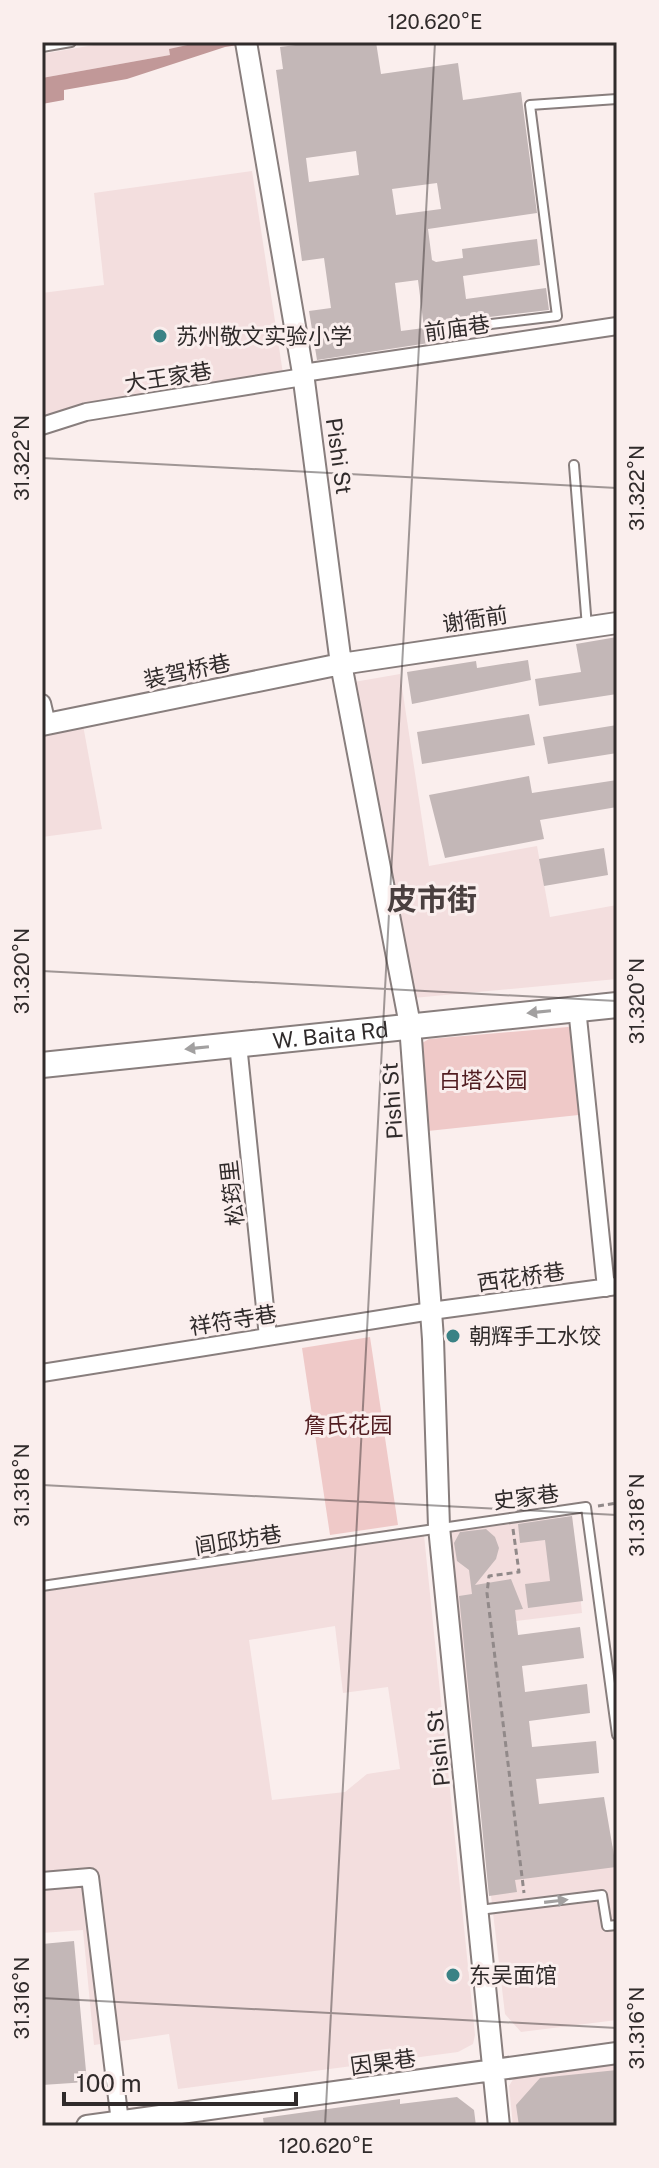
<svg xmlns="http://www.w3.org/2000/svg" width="659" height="2168" font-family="'Public Sans','Noto Sans SC',sans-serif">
<rect width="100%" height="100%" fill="#faeeed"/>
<path fill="#f3dede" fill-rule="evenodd" d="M111 42H201V43L170 49V55L42 78V54Z
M252 171 284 380 42 415V293L104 285 94 193Z
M400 674 429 866 537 846 550 917 617 905V979L413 998 354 682Z
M83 725 102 829 42 837V734Z
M572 1516 582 1613 516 1621 546 1855 613 1846 617 1879V2020L521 2032 505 2014 448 1532Z
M424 1535 475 2035 473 2044 458 2052 178 2089 169 2034 94 2045 83 1930 42 1933V1592ZM335 1626 343 1693 388 1687 400 1769 367 1774 345 1792 272 1800 249 1640Z
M617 2064V2126H513L509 2086 515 2076Z"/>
<path fill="#efc9c8" d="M579 1026 588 1114 428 1131 422 1043 429 1039Z
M370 1337 398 1525 330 1535 302 1348Z"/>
<path fill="#c19898" d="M201 42H258L225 47 127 79 64 90V100L42 104V78L170 55 169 49Z"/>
<path fill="#c3b7b7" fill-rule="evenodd" d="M319 42H376L381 74 458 63 463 100 521 92 537 213 428 229 432 260 436 262 463 258 462 249 537 239 540 265 463 276 466 299 546 288 549 310 464 320 459 326 440 328 442 341 317 360 309 311 331 308 324 258 302 261 276 70 283 69 280 47ZM356 151 359 175 309 182 306 158ZM437 183 441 209 396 215 392 189ZM418 280 424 328 401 331 395 283Z
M617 637V694L539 706 535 679 581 672 576 644Z
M528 660 531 680 412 704 407 672 476 661 477 668Z
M529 714 535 745 422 764 417 732Z
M617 725V753L548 764 543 737Z
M529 776 532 793 617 780V807L540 820 544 839 445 858 429 795Z
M604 848 608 875 544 886 539 859Z
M572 1516 583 1601 528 1608 525 1584 550 1581 545 1540 520 1543 518 1524Z
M486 1529 495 1537 499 1548 496 1559 475 1585 511 1579 523 1609 515 1610 518 1635 580 1627 584 1658 522 1666 525 1692 587 1684 590 1713 529 1721 532 1747 596 1741 599 1773 536 1779 539 1804 604 1797 616 1867 515 1880 517 1892 489 1896 459 1596 472 1594 469 1570 457 1561 454 1543 460 1532Z
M74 1941 87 2082 42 2085V1944Z
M617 2070V2126H519L516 2105 540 2078Z
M457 2097 474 2110 476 2126H264L263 2118 400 2099V2104Z"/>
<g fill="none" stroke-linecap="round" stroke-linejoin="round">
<defs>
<path id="service" d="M42 47 71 42
M466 327 557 316 530 105 617 99
M574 465 587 627
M42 1586 586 1507 617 1735
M479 1910 602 1895 607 1926 617 1925"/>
<path id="minor" d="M303 373 617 326
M42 426 86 412 303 377
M42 703 47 724
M577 1008 606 1288
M238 1044 268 1337
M42 1373 431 1311 617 1286
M42 1881 90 1877 120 2122"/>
<path id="tertiary" d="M246 42 303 373 341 664 410 1025 433 1339 439 1527 499 2126
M42 725 341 664 617 623
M87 2126 617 2053"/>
<g id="secondary">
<path id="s1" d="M42 1065 617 1005"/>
</g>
</defs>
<use href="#service" stroke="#887e7d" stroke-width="12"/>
<use href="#minor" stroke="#887e7d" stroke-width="20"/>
<use href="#tertiary" stroke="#887e7d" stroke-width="24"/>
<use href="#secondary" stroke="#887e7d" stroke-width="28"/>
<path stroke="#918989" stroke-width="3" stroke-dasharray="6 4" stroke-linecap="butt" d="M598 1506 617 1503
M513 1529 519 1572 489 1576 487 1593 524 1893"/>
<use href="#service" stroke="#fff" stroke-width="8"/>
<use href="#minor" stroke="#fff" stroke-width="16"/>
<use href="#tertiary" stroke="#fff" stroke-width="20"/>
<use href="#secondary" stroke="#fff" stroke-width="24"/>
</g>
<defs><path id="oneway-solid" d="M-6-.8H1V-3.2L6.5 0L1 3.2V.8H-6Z" transform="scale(2)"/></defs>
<g fill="#a2a0a0">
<use href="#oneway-solid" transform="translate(539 1012) rotate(174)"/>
<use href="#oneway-solid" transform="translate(197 1048) rotate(174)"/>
<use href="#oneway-solid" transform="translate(556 1901) rotate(-7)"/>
</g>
<path fill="none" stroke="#302b2b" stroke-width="2" stroke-opacity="0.45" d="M42 458 617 488M42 971 617 1001M42 1485 617 1515M42 1998 617 2028M325 2126 435 42"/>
<g fill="#3a8285" stroke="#faeeed" stroke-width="3">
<circle cx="160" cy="336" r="8"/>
<circle cx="453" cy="1336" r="8"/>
<circle cx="453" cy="1975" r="8"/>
</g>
<g text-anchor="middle" stroke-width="6" stroke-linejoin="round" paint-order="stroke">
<g font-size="22" fill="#302b2b" stroke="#faeeed">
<text transform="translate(457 328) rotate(-8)" y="8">前庙巷</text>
<text transform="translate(168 377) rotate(-9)" y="8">大王家巷</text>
<text transform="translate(339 456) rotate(82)" y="8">Pishi St</text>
<text transform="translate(475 619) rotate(-9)" y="8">谢衙前</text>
<text transform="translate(187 671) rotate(-12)" y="8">装驾桥巷</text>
<text dy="8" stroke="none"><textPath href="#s1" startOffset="290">W. Baita Rd</textPath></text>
<text transform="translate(392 1101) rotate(-94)" y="8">Pishi St</text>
<text transform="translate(232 1193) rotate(-96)" y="8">松筠里</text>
<text transform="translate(521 1277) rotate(-8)" y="8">西花桥巷</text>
<text transform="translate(233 1320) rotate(-9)" y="8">祥符寺巷</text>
<text transform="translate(526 1497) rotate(-7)" y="8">史家巷</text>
<text transform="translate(238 1540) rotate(-9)" y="8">闾邱坊巷</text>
<text transform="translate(438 1748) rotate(-96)" y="8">Pishi St</text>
<text transform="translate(383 2062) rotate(-8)" y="8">因果巷</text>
</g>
<g font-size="22" fill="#302b2b" stroke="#faeeed" text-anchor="start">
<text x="176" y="344">苏州敬文实验小学</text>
<text x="469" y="1344">朝辉手工水饺</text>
<text x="469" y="1983">东吴面馆</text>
</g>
<g font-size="22" fill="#511d21" stroke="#faeeed">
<text x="483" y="1088">白塔公园</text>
<text x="348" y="1433">詹氏花园</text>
</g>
<g font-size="30" font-weight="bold" fill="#493f3f" stroke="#faeeed">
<text x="432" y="910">皮市街</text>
</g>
</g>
<rect width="659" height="2168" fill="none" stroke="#faeeed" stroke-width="88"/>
<path d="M64 2092v12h232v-12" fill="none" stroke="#302b2b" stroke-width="4"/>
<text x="76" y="2092" font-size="24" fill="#302b2b" stroke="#faeeed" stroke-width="6" paint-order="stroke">100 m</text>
<rect x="44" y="44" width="571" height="2080" fill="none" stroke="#302b2b" stroke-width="3"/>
<g font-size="20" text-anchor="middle" fill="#302b2b">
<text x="435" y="29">120.620°E</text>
<text transform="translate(22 458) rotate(-90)" y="7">31.322°N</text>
<text transform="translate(637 488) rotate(-90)" y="7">31.322°N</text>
<text transform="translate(22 971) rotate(-90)" y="7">31.320°N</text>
<text transform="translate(637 1001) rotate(-90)" y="7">31.320°N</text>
<text transform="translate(22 1485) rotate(-90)" y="7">31.318°N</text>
<text transform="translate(637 1515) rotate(-90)" y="7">31.318°N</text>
<text transform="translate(22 1998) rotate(-90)" y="7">31.316°N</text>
<text transform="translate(637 2028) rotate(-90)" y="7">31.316°N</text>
<text x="326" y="2153">120.620°E</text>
</g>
</svg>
